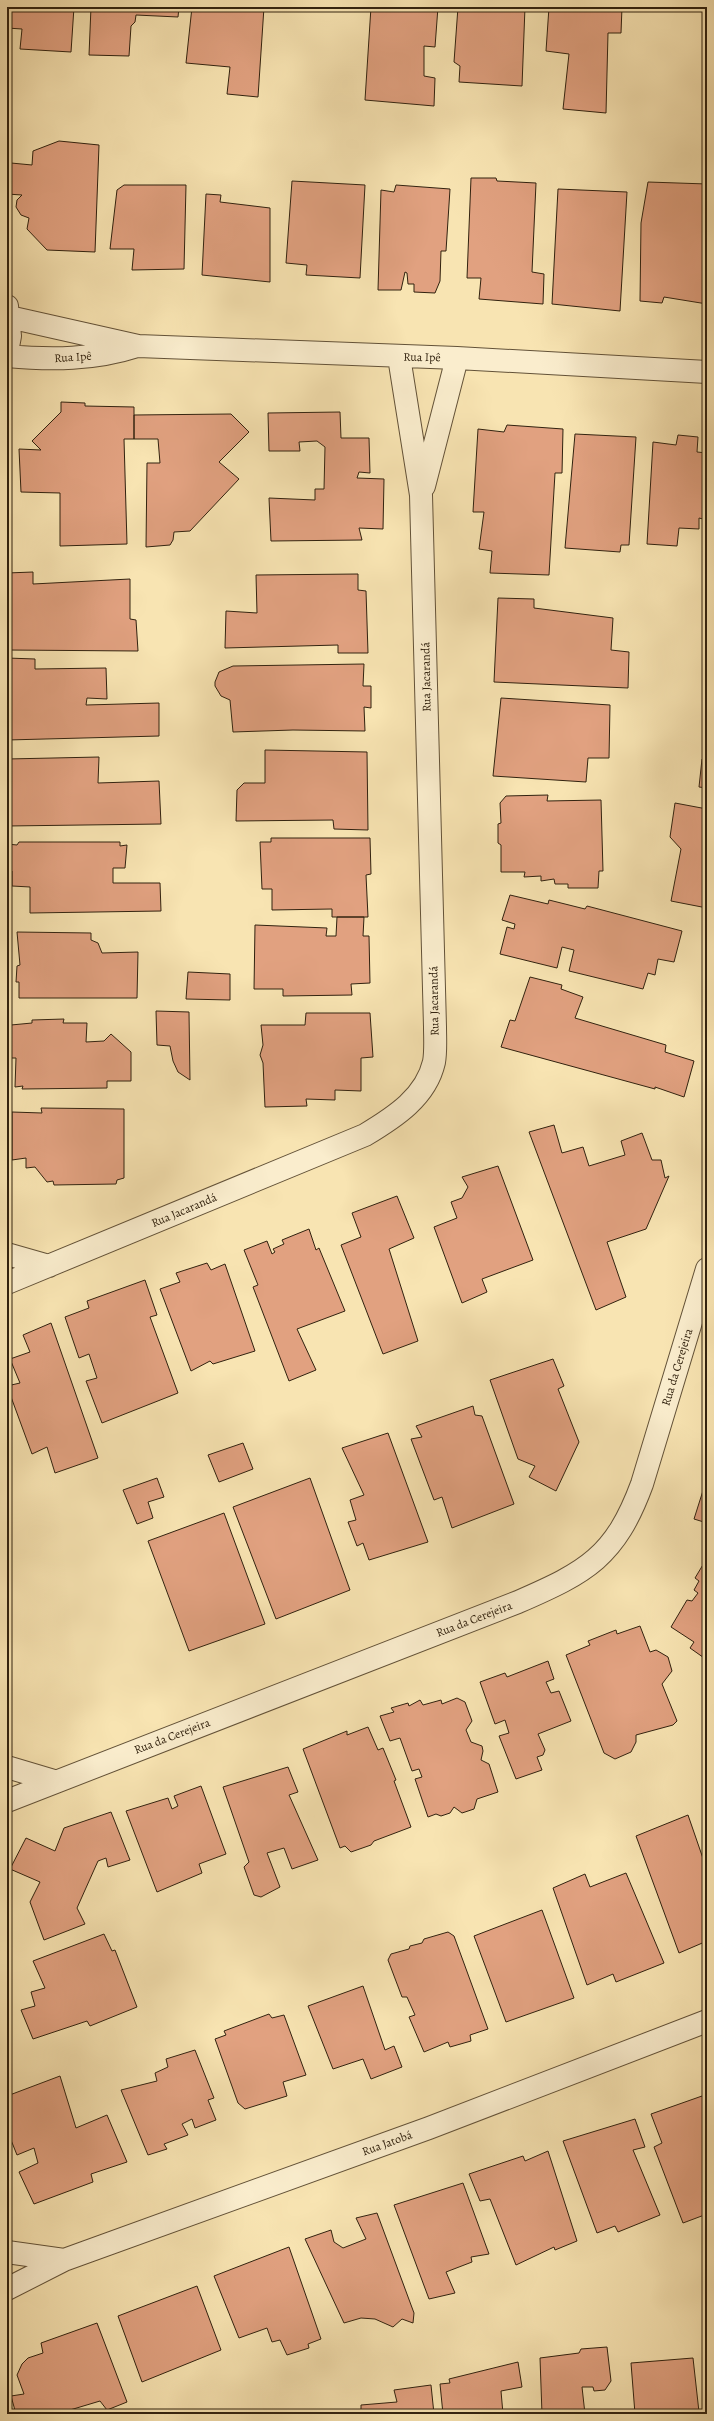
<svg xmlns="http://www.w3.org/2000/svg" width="714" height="2421" font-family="Alegreya,serif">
<rect width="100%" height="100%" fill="#f8e4b2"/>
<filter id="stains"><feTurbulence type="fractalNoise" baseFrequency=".005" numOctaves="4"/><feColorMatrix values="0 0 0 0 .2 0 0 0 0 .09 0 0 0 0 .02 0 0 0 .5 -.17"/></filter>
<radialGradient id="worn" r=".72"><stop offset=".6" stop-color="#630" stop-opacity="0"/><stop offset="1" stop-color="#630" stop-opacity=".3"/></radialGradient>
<path fill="#e1a180" stroke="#31220f" d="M7 7H74L71 52 20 49 22 29 7 28Z
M91 7H179L178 17 136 15 135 22 131 26 129 56 89 55Z
M192 7H264L258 97 227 94 230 67 186 63Z
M371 7H438L435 47 424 46V76L435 78 434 106 365 100Z
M458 7H525L522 86 459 82 460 66 454 62Z
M549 7H622L621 33H608L606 113 563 109 569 54 546 51Z
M59 141 99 145 95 252 47 250 27 229 29 218 21 215 16 207 17 200 22 195 7 194 11 163 32 165 33 151Z
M471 178H496L497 181 536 183 532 272 544 274 543 304 479 299 481 278H467Z
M292 181 365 185 360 278 306 275 307 265 286 263Z
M648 182 707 184V304L664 297 662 303 640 301 641 223Z
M124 185H186L184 269 132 270 134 249H110L117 190Z
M396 185 450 189 446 251H441L440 281 435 293 414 292V284H408L407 273 405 272 401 290H378L381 190 394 192Z
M558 189 627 192 620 311 552 304Z
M206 194 221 195 220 202 270 208V282L202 275Z
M61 402 85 403V406L134 407V439H124L127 544 60 546V493L21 492 19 449 41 450 32 441 61 412Z
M340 412 341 438H369L370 473 359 472 357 478 384 479 383 529 359 528 362 540 271 541 269 498 315 500V489H324L325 447 317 441 299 442 300 451H269L268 413Z
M231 414 249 432 219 462 239 479 190 531 174 532 173 540 170 545 146 547 147 463H160L158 439H134V415Z
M507 425 563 429 562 473H555L549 575 490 573 492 551 479 549 484 512H473L478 429 504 432Z
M575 434 636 437 629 545H621L620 552 565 548Z
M678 435 698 437 697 452 707 453V520L699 518V529L679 528 677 546 647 544 653 442 676 445Z
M33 572V584L130 579V619L136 620 138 651 7 650V573Z
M358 574V590L366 591 368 653H338V645L225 648 226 611 257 613 256 575Z
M498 598 534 599V608L613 618 611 650 629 652 628 688 494 682Z
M7 658 35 659V669L106 668 107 699 87 698 86 705 159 703V736L7 740Z
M364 664 363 686H371V708L364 707 365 731 293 730 233 732 230 700 221 696 215 686V682L219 672 233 666Z
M501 698 610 705 609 758H588L586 782 493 776Z
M704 738H707V788L699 787 702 759 706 758Z
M265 750 367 752 368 830 334 829 333 820 236 821 237 790 244 783H265Z
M99 757 98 783 159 781 161 824 7 826V759Z
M548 795 547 801 601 800 603 871H599L598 888H568V884H555L554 879 541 881V876L524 877 525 872H501V845L498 843V824L501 823 500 803 506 796Z
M675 803 707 809V908L671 901 681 849 670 837Z
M271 838H370L371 874 366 875 368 917H332V909L272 910V889H262L260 842H271Z
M19 842H120V846L127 845 125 868H113V883H160L161 911 30 913V887L12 886V871H7V844L17 845Z
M510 895 548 904 549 900 585 909 587 906 682 931 674 962 658 959 655 975 648 973 643 989 569 971 574 950 562 947 557 968 500 954 507 927 514 929 515 924 502 920Z
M337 917H364L363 936H369L370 983 351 984 352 995 283 996V989H254L255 925 327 928 326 936H336Z
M17 932 91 933V940L98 943 102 953 138 952 137 998H19V982H16L17 966 20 965Z
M188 972 230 974V1000L186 999Z
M530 977 562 985 561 989 583 997 575 1018 666 1045 665 1052 694 1061 684 1097 655 1087V1089L501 1047 510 1020 515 1021Z
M156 1011 189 1012 190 1080 178 1072 173 1061 170 1046 157 1045Z
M306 1013H370L373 1057 361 1058V1091L335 1090V1100L306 1099 307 1106 265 1107 263 1063 260 1055 263 1045 261 1025H305Z
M64 1019 63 1023H87L86 1042 104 1041 111 1034 131 1052V1081H107V1088L22 1089 23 1086 15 1087 16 1058H11V1025L32 1023V1020Z
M41 1108 124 1109V1178L117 1180 116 1184 54 1185 53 1181 47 1182 35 1167 26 1168V1158L12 1160V1112L42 1113Z
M554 1125 562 1153 583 1147 589 1166 625 1155 621 1141 642 1133 652 1160H661L665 1178 669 1176 646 1229 607 1242 626 1297 596 1310 529 1132Z
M498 1166 533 1260 482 1279 487 1292 462 1303 434 1227 457 1218 451 1202 462 1198 468 1187 462 1177Z
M397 1196 414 1238 389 1249 418 1341 383 1354 341 1245 361 1237 352 1213Z
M309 1229 316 1250 319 1248 345 1311 297 1329 316 1370 289 1381 253 1287 258 1285 244 1250 267 1241 272 1254 275 1252 273 1249 284 1244 282 1240Z
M207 1263 211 1270 225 1264 255 1351 213 1364 210 1361 191 1371 160 1289 180 1282 176 1273Z
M145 1280 157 1315 150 1317 178 1393 102 1423 86 1381 97 1378 89 1354 79 1358 65 1317 89 1308 87 1301Z
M51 1323 98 1458 55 1473 47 1447 32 1454 7 1386 20 1383 10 1359 30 1352 23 1335Z
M553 1359 564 1386 558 1389 579 1442 556 1491 529 1477 535 1466 518 1459 490 1380Z
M473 1406 475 1415 482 1416 514 1504 452 1528 442 1497 434 1500 411 1439 422 1437 416 1426Z
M388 1433 428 1542 369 1560 363 1543 357 1546 348 1522 356 1520 350 1500 364 1495 342 1448Z
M243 1443 253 1469 219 1482 208 1455Z
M157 1478 164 1497 148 1502 153 1518 137 1524 123 1490Z
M310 1478 350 1590 276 1619 233 1507Z
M707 1478V1523L694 1519Z
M224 1513 265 1624 189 1651 148 1541Z
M707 1558V1660L690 1648 694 1642 671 1627 687 1600 692 1601 698 1593 694 1590 699 1581 695 1578Z
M640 1626 650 1652 656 1650 668 1657 672 1671 662 1684 677 1721 673 1725 636 1735V1742L631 1752 615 1759 604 1753 566 1655 590 1645 588 1641 616 1630 617 1634Z
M548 1661 554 1679 546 1682 551 1693 559 1691 571 1721 538 1734 545 1750 543 1755 537 1757 542 1770 516 1779 499 1736 509 1733 505 1720 495 1724 480 1682 505 1673 507 1677Z
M457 1698 465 1702 472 1721 466 1730 471 1742 482 1746 483 1751 481 1760 489 1764 498 1792 477 1799 474 1809 462 1813 454 1807 450 1813 441 1816 436 1814 428 1817 415 1779 422 1777 419 1769 412 1771 400 1738 390 1741 380 1716 394 1712 391 1708 408 1703 409 1706 420 1700 423 1705 441 1700 442 1704Z
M368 1727 378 1750 383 1748 396 1780 394 1781 411 1827 374 1841 371 1845 351 1852 345 1846 340 1848 303 1749 347 1731V1735Z
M288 1767 298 1792 289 1795 318 1860 292 1869 284 1848 267 1853 280 1887 261 1897 254 1895 244 1867 249 1862 223 1787Z
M201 1786 226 1854 199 1864 202 1873 157 1892 126 1811 168 1798 172 1809 178 1806 174 1796Z
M111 1812 130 1860 108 1867 106 1858 98 1861 77 1908 85 1924 44 1940 30 1902 40 1882 10 1869 26 1838 55 1851 64 1828Z
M688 1815 707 1870V1941L679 1953 636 1836Z
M626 1873 664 1963 616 1982 613 1974 587 1985 553 1888 585 1874 590 1887Z
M542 1910 574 1998 506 2022 474 1936Z
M448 1932 454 1936 488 2029 470 2035 471 2041 450 2047 448 2042 424 2052 409 2017 415 2015 407 1997H402L388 1960 391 1954 409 1949 410 1946 422 1943 424 1939Z
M104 1934 112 1951 115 1950 137 2007 90 2026 87 2021 33 2039 21 2010 35 2006 31 1992 45 1988 33 1961Z
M363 1986 385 2050 394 2046 402 2067 371 2079 363 2059 333 2069 308 2006Z
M269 2014 272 2018 284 2015 306 2075 283 2082 287 2096 245 2109 238 2103 215 2039 226 2035 224 2031Z
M195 2050 214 2098 208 2100 216 2120 195 2128 192 2119 182 2124 188 2135 164 2144 167 2149 148 2155 121 2090 157 2081 155 2073 168 2067 166 2059Z
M60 2076 76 2128 107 2115 127 2162 91 2174 93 2182 34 2204 19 2172 38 2163 34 2148 17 2155 7 2130V2096Z
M702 2096 707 2111V2214L683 2223 654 2147 662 2143 651 2114Z
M635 2119 645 2147 633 2150 660 2215 618 2232 615 2226 597 2233 563 2141Z
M548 2151 577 2241 555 2250 554 2247 516 2265 490 2199 480 2201 469 2174 523 2156 525 2161Z
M463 2183 489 2254 471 2257 472 2262 446 2272 455 2293 429 2299 394 2205Z
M377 2213 414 2313 413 2323 402 2319 393 2327 375 2319 361 2318 344 2323 305 2239 331 2230 334 2242 343 2248 366 2239 356 2218Z
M289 2247 321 2339 308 2344 309 2348 287 2355 280 2340 272 2342 267 2328 239 2338 214 2276Z
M197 2286 221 2350 142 2382 118 2316Z
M97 2323 127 2402 107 2410 100 2401 70 2410 71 2414H16L11 2396 24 2394 17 2375 22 2364 28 2358 43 2353 41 2343Z
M607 2347 611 2381 605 2390 594 2391 593 2387H582L585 2414H542L540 2358 579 2353 581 2349Z
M693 2358 699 2412 690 2414H635L631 2363Z
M518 2362 522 2387 501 2391 503 2414H443L440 2384 450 2383 449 2379Z
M431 2385 434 2414H361V2405L397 2402 394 2390Z"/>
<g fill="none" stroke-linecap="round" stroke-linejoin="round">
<defs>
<path id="minor" d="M7 306 10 336 7 352
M9 317 138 346 457 358 707 372
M7 356C51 360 94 360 137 346
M424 486 457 358
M7 1254 49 1266
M7 1283 365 1135C395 1117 426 1097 434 1062 436 1051 435 1038 435 1027L421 495 399 357
M7 1767 54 1781
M7 1801 518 1602C587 1572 615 1557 642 1484L707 1269
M7 2252 64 2260
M7 2289 64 2260 429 2128 707 2021"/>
</defs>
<use href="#minor" stroke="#635238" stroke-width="24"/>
<use href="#minor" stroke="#faedcd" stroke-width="22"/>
</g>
<g text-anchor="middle" stroke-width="4" stroke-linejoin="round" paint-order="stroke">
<g font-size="12" fill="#31220f" stroke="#faedcd">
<text transform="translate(73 357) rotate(-4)" y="4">Rua Ipê</text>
<text transform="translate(422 357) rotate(1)" y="4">Rua Ipê</text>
<text transform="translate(426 677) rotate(-91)" y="4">Rua Jacarandá</text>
<text transform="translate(434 1001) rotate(-91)" y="4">Rua Jacarandá</text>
<text transform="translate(184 1210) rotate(-23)" y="4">Rua Jacarandá</text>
<text transform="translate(677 1367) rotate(-73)" y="4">Rua da Cerejeira</text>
<text transform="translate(474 1619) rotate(-21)" y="4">Rua da Cerejeira</text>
<text transform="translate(172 1736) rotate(-21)" y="4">Rua da Cerejeira</text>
<text transform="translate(387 2143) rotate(-20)" y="4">Rua Jatobá</text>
</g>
</g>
<rect width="714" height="2421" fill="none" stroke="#f8e4b2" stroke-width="24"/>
<rect x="8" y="8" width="698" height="2405" fill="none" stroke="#31220f" stroke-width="2"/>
<rect x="12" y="12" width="690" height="2397" fill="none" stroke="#31220f"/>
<rect width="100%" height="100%" filter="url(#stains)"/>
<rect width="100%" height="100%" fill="url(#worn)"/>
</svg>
